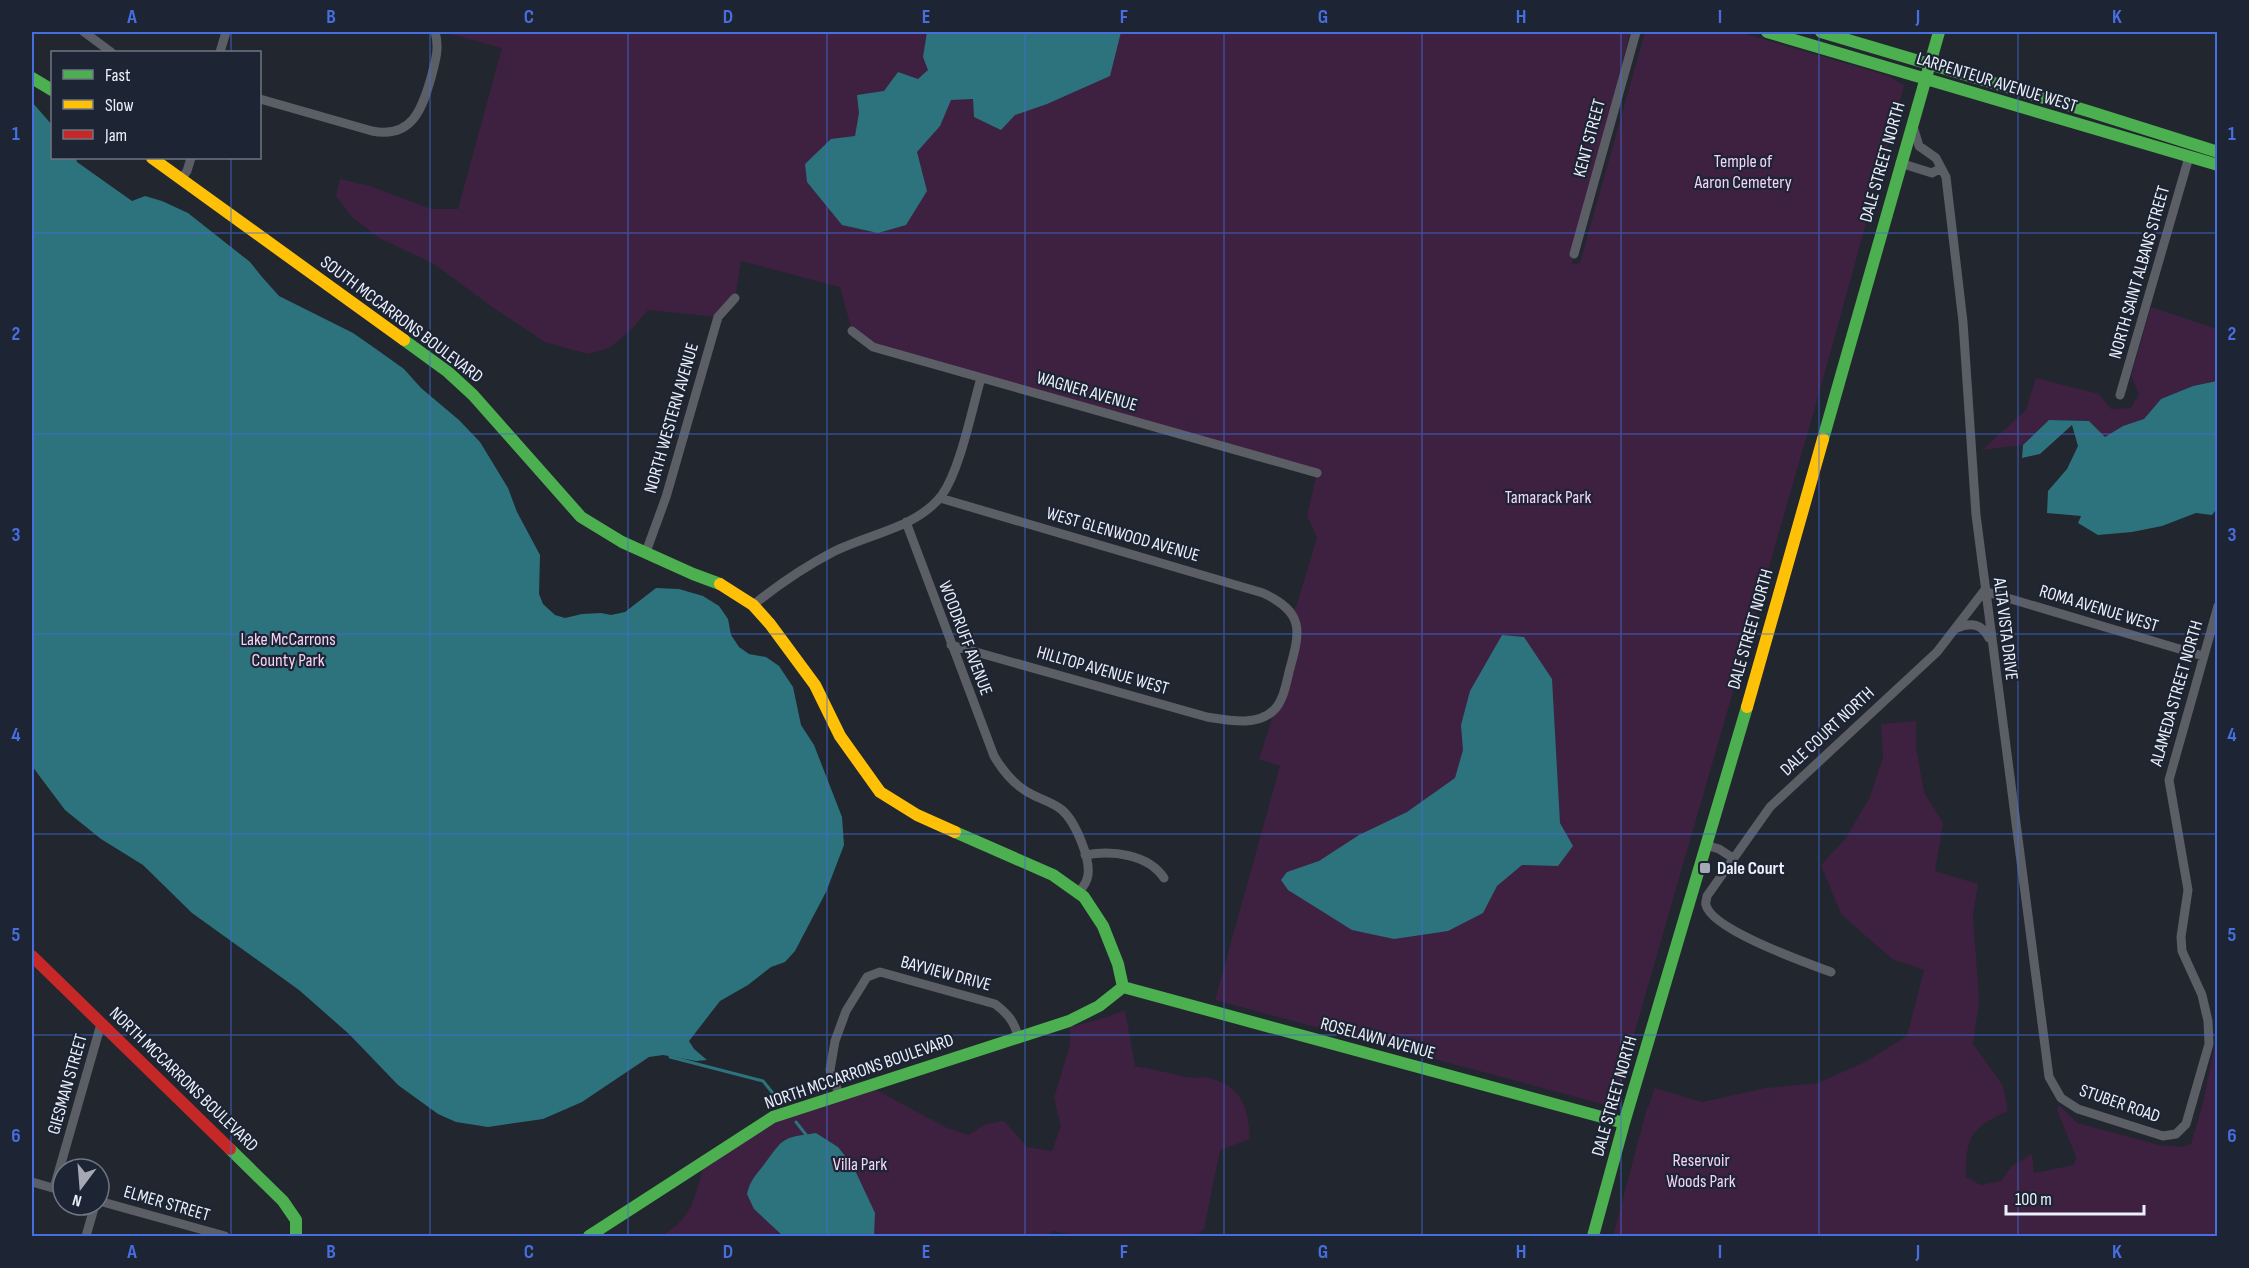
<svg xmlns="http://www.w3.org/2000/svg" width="2249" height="1268" font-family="'Sofia Sans Condensed',sans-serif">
<rect width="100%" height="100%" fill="#22262e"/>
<path fill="#3e2141" d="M443 32H1630L1572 264 1580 263 1645 32H1739L1889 76 1904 86 1818 397 1613 1107 1215 1000 1280 766 1259 759 1298 639 1292 613 1297 604 1317 538 1307 516 1317 473 873 347 852 331 840 287 741 261 735 298 718 317 648 310 629 332 609 348 588 354 545 342 495 309 434 264 379 238 352 217 336 196 340 179 370 186 431 209H458L502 48Z
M2151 307 2217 329V381L2193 386 2161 399 2144 419 2105 437 2089 421 2049 420 2023 445 1982 450 2026 410 2036 378 2099 394 2111 409 2131 408 2139 394 2131 376Z
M1916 721V747L1924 792 1943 823 1935 871 1978 884 1973 915 1979 1001 1973 1044 2003 1086 2008 1111C1970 1128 1966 1137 1966 1177L1981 1185 2001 1181 2012 1166 2032 1154 2034 1173 2074 1165 2076 1157 2057 1110 2059 1105 2077 1123 2159 1145 2182 1147 2191 1144 2203 1103 2217 1033V1236H1613L1647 1108 1649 1107 1654 1088 1702 1102 1766 1088 1818 1083 1867 1061 1907 1036 1924 970 1892 959 1841 914 1821 865 1846 838 1870 797 1883 757 1881 724Z
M1125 1010 1135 1066C1153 1069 1169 1073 1186 1077 1194 1079 1202 1076 1210 1078 1243 1088 1248 1107 1250 1139L1220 1150 1204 1229 1196 1236C1149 1236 1099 1241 1053 1231L1048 1236H661C694 1218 695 1195 705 1161L755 1128 867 1085 945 1127 968 1135 986 1124 1004 1121 1027 1147 1052 1151 1061 1126 1054 1098 1070 1045V1027L1107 1017Z"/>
<path fill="#2c737d" d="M927 32H1121L1110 76 1047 104 1015 115 1001 130 974 117 973 99 951 100 940 126 917 152 927 191 906 225 878 233 842 225 807 182 805 164 831 139 855 136 859 113 857 95 884 91 898 72 918 79 928 70 923 57Z
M32 102 52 125V158H76L77 162 132 201 145 196 162 201 188 213 250 262 262 277 279 296 353 333 376 349 404 369 421 388 459 420 480 442 508 488 517 512 540 555 539 594 543 604 555 615 565 618 582 614 601 613 611 615 625 612 656 588 679 589 703 596 719 606 728 619 731 635 739 647 749 654 766 657 779 666 793 687 801 725 814 745 842 817 844 845 826 892 795 951 785 962 771 967 748 985 720 1001 689 1041 694 1049 707 1060 696 1061 663 1055 649 1057 582 1102 543 1119 488 1127 456 1122 438 1114 398 1085 349 1034 299 990 192 913 143 865 101 839 65 810 32 766Z
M2217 381 2218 507 2212 515 2196 513 2162 526 2132 532 2098 535 2078 523 2081 516 2047 513 2048 491 2067 469 2078 446 2072 425 2040 454 2022 458 2023 445 2049 420 2089 421 2105 437 2123 426 2144 419 2161 399 2193 386Z
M1502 635 1524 637 1552 679 1560 823 1573 846 1558 866 1522 865 1497 886 1483 913 1448 931 1394 939 1352 930 1288 890 1281 880 1287 872 1319 861 1359 835 1407 812 1455 778 1463 750 1461 725 1470 691Z
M816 1133 838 1147 853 1166 875 1213 874 1236H783L754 1209 747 1194C750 1181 755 1176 763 1166 784 1138 780 1138 816 1133Z"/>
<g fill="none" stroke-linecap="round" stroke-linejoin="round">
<path stroke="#2c737d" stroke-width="3" d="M670 1057 763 1081 776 1097
M796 1122 807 1136"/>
<path stroke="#5b5e65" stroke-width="9" d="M84 32 111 52
M220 52 226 32
M260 99 372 131C412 139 422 109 431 78 435 62 440 48 435 32
M1912 123 1919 146 1936 158 1946 177 1963 322 1976 515 2049 1077 2061 1098 2078 1109 2163 1136 2176 1134 2186 1124 2209 1044 2208 1021 2202 995 2182 951 2181 937 2188 890 2169 780 2218 606
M1900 163 1932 173 1941 168
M182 178 187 171 191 158
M1574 254 1636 32
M852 331 873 347 1317 473
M2120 395 2189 157
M940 498 1263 593C1306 613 1300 632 1289 672 1286 685 1283 701 1274 710 1257 727 1227 720 1207 717L951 645
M906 522 994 756C1004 773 1016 787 1033 795 1043 800 1054 803 1062 810 1075 821 1093 862 1087 879 1086 883 1082 888 1080 891
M646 552 666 497 718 317 735 298
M753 605C778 585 804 567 833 552 868 534 917 528 942 495 960 470 972 409 981 378
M1957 628C1971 622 1982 624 1989 638
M1706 845 1719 849 1733 858
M1085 855C1112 850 1148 854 1164 878
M1831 972C1807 963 1712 930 1706 905 1705 902 1707 899 1707 896L1770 807 1937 652 1984 591 2203 656
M839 1094 830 1070 835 1041 846 1011 867 977 880 972 995 1004C1007 1013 1015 1022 1018 1037
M32 1182 63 1191
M54 1188 101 1024
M99 1201 225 1236
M86 1236 95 1205"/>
<path stroke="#4caf50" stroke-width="12" d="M1767 32 2218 165
M1821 32 2088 111 2218 152
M32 78 52 90
M404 340 448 372 473 395 581 517 622 542 693 574 720 584
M1823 439 1939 32
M955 832 1053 875 1084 897 1103 926 1118 964 1123 987
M1123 987 1624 1123
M230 1149 283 1201 296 1220V1236
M589 1236 773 1117 1069 1021 1099 1006 1123 987
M1593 1236 1624 1123 1747 707"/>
<path stroke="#ffc107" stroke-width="12" d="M152 158 404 340
M720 584 753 605 770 624 815 685 840 736 880 792 917 815 955 832
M1747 707 1823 439"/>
<path stroke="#c62828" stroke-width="12" d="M32 956 230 1149"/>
</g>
<path fill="none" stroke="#466edf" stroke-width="1.5" stroke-opacity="0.55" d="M231 32V52M430 32V1236M628 32V1236M827 32V1236M1025 32V1236M1224 32V1236M1422 32V1236M1621 32V1236M1819 32V1236M2018 32V1236M231 158V1236M32 233H2218M32 434H2218M32 634H2218M32 834H2218M32 1035H2218"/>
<rect fill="#a5a9b3" stroke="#1d2433" stroke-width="2" x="1699" y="862" width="12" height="12" rx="3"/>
<g text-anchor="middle" stroke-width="4.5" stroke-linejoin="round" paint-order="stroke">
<g font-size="18" fill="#ebf0fa" stroke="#1d2433">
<text transform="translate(1997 82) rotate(17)" y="6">LARPENTEUR AVENUE WEST</text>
<text transform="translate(1589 138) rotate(-75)" y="6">KENT STREET</text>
<text transform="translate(1882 162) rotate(-74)" y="6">DALE STREET NORTH</text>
<text transform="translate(2139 272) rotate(-74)" y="6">NORTH SAINT ALBANS STREET</text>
<text transform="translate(402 319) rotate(37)" y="6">SOUTH MCCARRONS BOULEVARD</text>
<text transform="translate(1087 391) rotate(16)" y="6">WAGNER AVENUE</text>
<text transform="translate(671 418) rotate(-74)" y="6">NORTH WESTERN AVENUE</text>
<text transform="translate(1123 534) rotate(16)" y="6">WEST GLENWOOD AVENUE</text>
<text transform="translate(2099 608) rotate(17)" y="6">ROMA AVENUE WEST</text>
<text transform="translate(1750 629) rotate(-74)" y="6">DALE STREET NORTH</text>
<text transform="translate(2006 629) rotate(83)" y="6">ALTA VISTA DRIVE</text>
<text transform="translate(966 638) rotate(69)" y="6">WOODRUFF AVENUE</text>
<text transform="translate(1103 670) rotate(16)" y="6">HILLTOP AVENUE WEST</text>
<text transform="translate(2176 693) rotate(-74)" y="6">ALAMEDA STREET NORTH</text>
<text transform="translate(1827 731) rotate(-43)" y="6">DALE COURT NORTH</text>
<text transform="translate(946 973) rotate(15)" y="6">BAYVIEW DRIVE</text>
<text transform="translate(1378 1038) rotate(15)" y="6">ROSELAWN AVENUE</text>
<text transform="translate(859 1071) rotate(-19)" y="6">NORTH MCCARRONS BOULEVARD</text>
<text transform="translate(184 1079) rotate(44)" y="6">NORTH MCCARRONS BOULEVARD</text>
<text transform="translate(67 1084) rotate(-74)" y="6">GIESMAN STREET</text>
<text transform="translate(1614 1096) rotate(-74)" y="6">DALE STREET NORTH</text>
<text transform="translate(2120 1103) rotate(19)" y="6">STUBER ROAD</text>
<text transform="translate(167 1203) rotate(16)" y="6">ELMER STREET</text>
</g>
<g font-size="18" fill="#f6d2f7" stroke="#1d2433">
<text x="1743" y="167">Temple of<tspan x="1743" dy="21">Aaron Cemetery</tspan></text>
<text x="1548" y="503">Tamarack Park</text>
<text x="288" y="645">Lake McCarrons<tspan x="288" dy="21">County Park</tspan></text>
<text x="1701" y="1166">Reservoir<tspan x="1701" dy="21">Woods Park</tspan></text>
<text x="860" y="1170">Villa Park</text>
</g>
<g font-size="18" font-weight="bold" fill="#ebf0fa" stroke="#1d2433" text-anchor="start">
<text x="1717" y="874">Dale Court</text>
</g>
</g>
<rect width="2249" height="1268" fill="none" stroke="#1d2433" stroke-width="66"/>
<rect x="51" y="51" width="210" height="108" fill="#1d2433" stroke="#6f7683" stroke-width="1.5"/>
<rect x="63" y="70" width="30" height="9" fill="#4caf50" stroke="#6f7683" stroke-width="1.5"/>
<text x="105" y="81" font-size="18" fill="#ebf0fa">Fast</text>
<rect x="63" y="100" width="30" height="9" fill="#ffc107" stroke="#6f7683" stroke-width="1.5"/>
<text x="105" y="111" font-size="18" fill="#ebf0fa">Slow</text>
<rect x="63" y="130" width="30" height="9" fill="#c62828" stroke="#6f7683" stroke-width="1.5"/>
<text x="105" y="141" font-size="18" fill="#ebf0fa">Jam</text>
<g transform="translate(81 1187) rotate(196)"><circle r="28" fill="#1d2433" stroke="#6f7683" stroke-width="1.5"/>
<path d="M0-4.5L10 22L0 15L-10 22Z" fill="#a5a9b3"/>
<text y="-9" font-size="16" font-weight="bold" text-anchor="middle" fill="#ebf0fa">N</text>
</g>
<path d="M2006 1205v9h138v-9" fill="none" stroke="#ebf0fa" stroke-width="3"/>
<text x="2015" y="1205" font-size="18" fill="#ebf0fa" stroke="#1d2433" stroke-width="4.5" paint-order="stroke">100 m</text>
<rect x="33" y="33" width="2183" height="1202" fill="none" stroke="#466edf" stroke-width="2"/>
<g font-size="20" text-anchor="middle" font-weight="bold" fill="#466edf">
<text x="132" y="23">A</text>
<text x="331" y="23">B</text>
<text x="529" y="23">C</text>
<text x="728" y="23">D</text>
<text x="926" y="23">E</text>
<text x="1124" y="23">F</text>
<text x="1323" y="23">G</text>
<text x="1521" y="23">H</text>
<text x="1720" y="23">I</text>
<text x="1918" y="23">J</text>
<text x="2117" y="23">K</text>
<text x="16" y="140">1</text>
<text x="2232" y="140">1</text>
<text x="16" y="340">2</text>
<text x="2232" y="340">2</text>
<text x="16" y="541">3</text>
<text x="2232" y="541">3</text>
<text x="16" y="741">4</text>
<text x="2232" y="741">4</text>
<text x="16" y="941">5</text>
<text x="2232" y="941">5</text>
<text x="16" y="1142">6</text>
<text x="2232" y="1142">6</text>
<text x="132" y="1258">A</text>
<text x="331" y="1258">B</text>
<text x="529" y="1258">C</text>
<text x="728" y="1258">D</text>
<text x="926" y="1258">E</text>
<text x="1124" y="1258">F</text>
<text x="1323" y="1258">G</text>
<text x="1521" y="1258">H</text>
<text x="1720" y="1258">I</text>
<text x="1918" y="1258">J</text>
<text x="2117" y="1258">K</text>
</g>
</svg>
